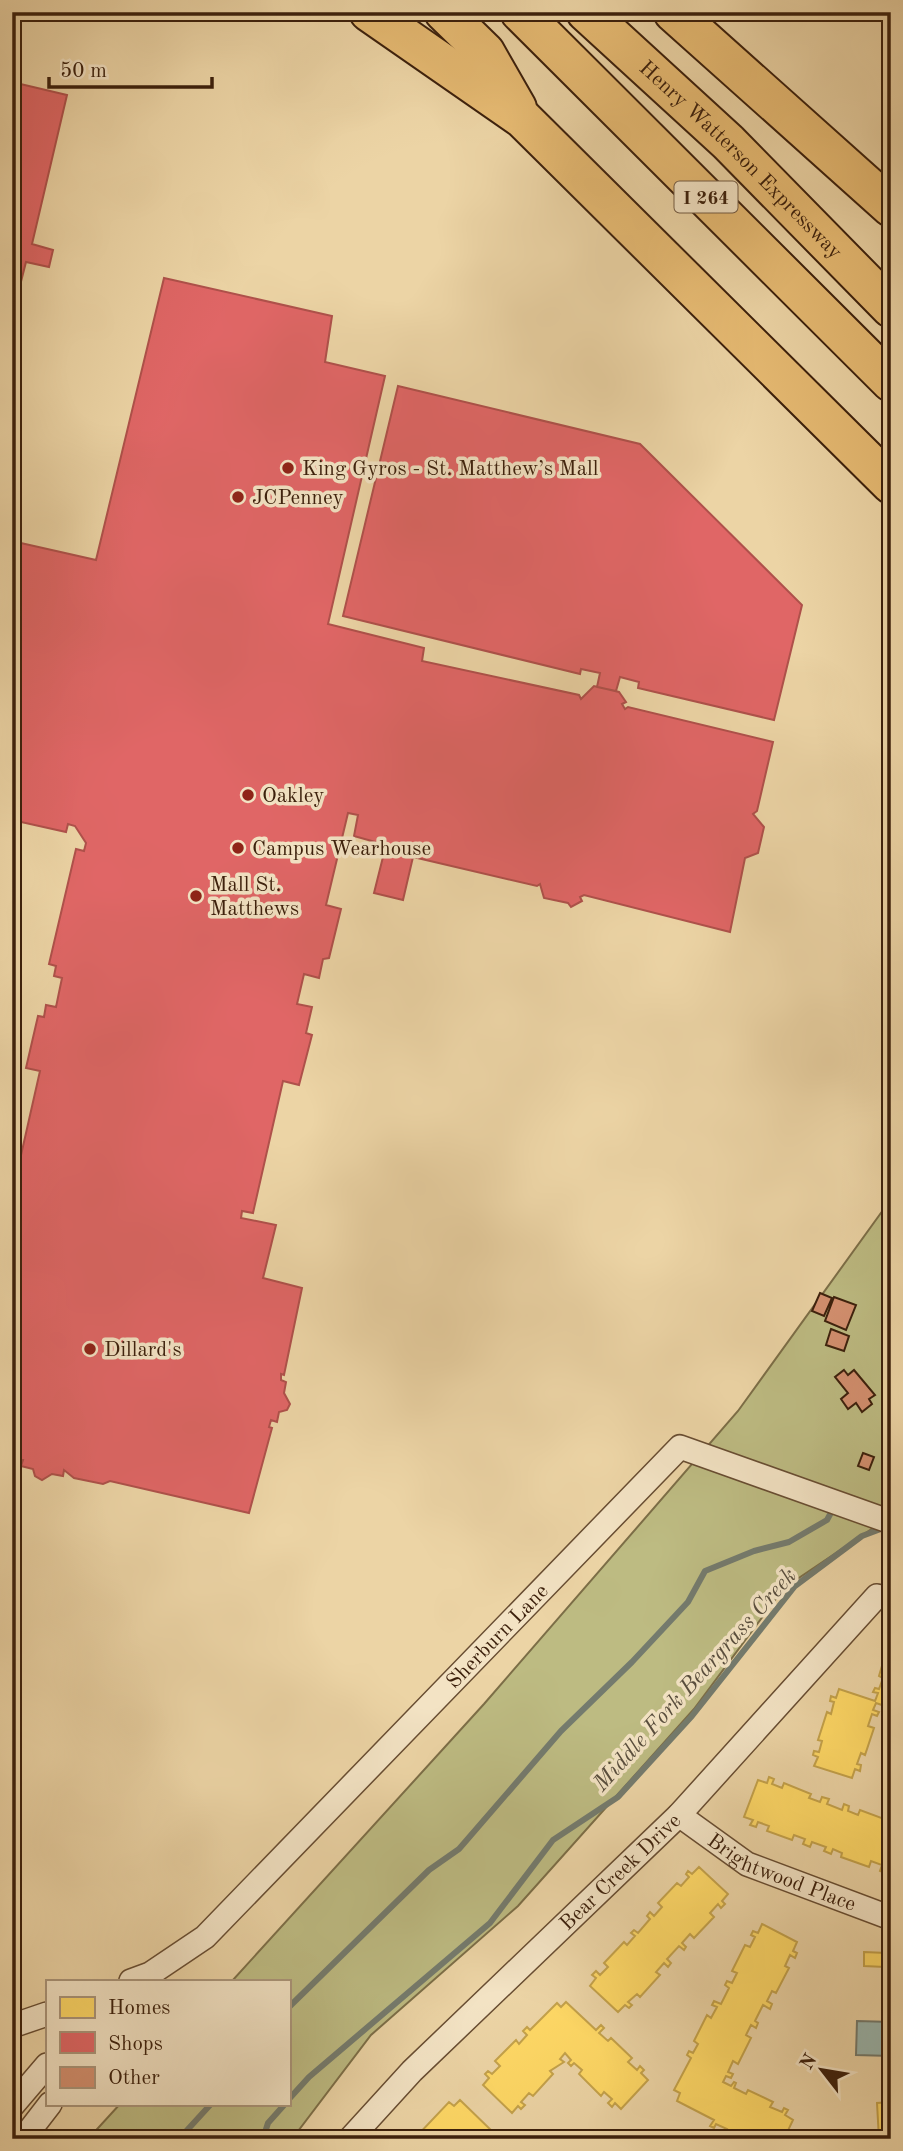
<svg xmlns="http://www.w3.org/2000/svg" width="903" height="2151" font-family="'Old Standard TT',serif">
<rect width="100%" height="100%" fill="#ecd4a5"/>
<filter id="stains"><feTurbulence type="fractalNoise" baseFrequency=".00286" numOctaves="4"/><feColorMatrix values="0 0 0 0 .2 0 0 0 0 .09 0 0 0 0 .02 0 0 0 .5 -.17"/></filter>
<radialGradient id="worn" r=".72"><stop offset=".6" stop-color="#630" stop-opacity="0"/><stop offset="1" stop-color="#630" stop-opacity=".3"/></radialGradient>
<path fill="#bdbb82" stroke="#7c6e47" stroke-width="2" d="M891 1199V1516L784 1588 694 1709 518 1906 371 2035 292 2139H88L120 2104H289V1981H232L484 1704 738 1411Z"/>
<path fill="#9ab7af" stroke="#747b6e" stroke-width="2" d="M857 2021 891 2022V2056L856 2055Z"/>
<path fill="#ffd966" stroke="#c4a24b" stroke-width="2" d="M887 1649 891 1650V1708L876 1703 873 1710 879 1712 877 1716 872 1714 868 1726 874 1728 865 1755 861 1753 857 1764 861 1765 860 1771 855 1769 852 1778 814 1766 818 1757 813 1755 814 1751 819 1752 822 1741 818 1740 827 1712 831 1714 834 1702 830 1701 831 1696 836 1698 839 1689 875 1701 878 1693 873 1692 875 1688 879 1689 883 1678 879 1676Z
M769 1777 774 1779 772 1784 782 1788 784 1783 811 1794 809 1798 820 1802 822 1797 829 1799 827 1804 842 1810 844 1804 849 1806 848 1811 858 1815 860 1810 887 1820 885 1825 891 1827V1869L887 1868 885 1873 880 1871 882 1865 871 1861 869 1867 841 1857 842 1853 833 1849 831 1854 824 1851 826 1847 812 1842 810 1847 803 1844 805 1839 794 1835 792 1840 767 1831 769 1826 758 1822 756 1827 750 1825 753 1820 744 1817 758 1780 767 1783Z
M699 1867 728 1894 722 1901 725 1904 721 1908 718 1904 710 1913 714 1917 694 1938 690 1934 682 1943 686 1947 684 1950 679 1946 667 1959 671 1963 668 1967 664 1963 656 1972 660 1975 640 1997 637 1994 628 2002 632 2005 629 2008 625 2005 618 2012 590 1986 596 1978 592 1975 596 1971 600 1975 608 1967 604 1963 624 1942 627 1945 635 1936 631 1933 634 1930 638 1933 650 1919 647 1916 650 1912 654 1916 662 1907 658 1903 677 1883 681 1886 689 1877 686 1874 688 1871 692 1874Z
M762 1924 797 1942 793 1951 797 1953 795 1958 790 1955 785 1966 789 1968 776 1993 772 1991 767 2001 772 2004 770 2009 763 2005 755 2021 758 2023 756 2028 751 2025 746 2035 751 2038 738 2064 733 2061 728 2072 733 2074 731 2078 726 2076 723 2082 731 2086 734 2082 736 2083 734 2088 746 2094 748 2090 773 2102 770 2107 782 2112 784 2108 788 2110 785 2115 793 2120 784 2139H735L725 2134 727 2129 716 2124 714 2128 710 2126 714 2120 677 2101 680 2093 674 2090 691 2058 687 2055 689 2051 693 2053 698 2044 694 2041 707 2015 711 2018 717 2007 712 2005 714 2001 721 2004 729 1988 725 1985 727 1981 732 1983 737 1973 732 1971 745 1945 750 1947 755 1937 751 1935 753 1931 758 1933Z
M864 1952 886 1953 885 1967 864 1966Z
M566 2002 596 2030 601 2025 604 2028 599 2033 608 2041 611 2038 632 2058 628 2062 637 2070 640 2066 644 2070 641 2073 648 2080 621 2109 615 2103 612 2107 608 2103 612 2099 604 2092 601 2096 579 2074 582 2070 574 2063 571 2066 568 2063 571 2060 565 2053 560 2059 564 2062 550 2071 553 2074 533 2096 529 2093 521 2102 525 2105 521 2109 518 2106 512 2113 483 2085 489 2078 485 2074 488 2071 492 2074 500 2066 495 2061 516 2040 519 2044 527 2035 523 2031 527 2027 530 2030 557 2003 561 2007Z
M460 2100 496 2135 499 2131 508 2139H414L449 2102 454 2106Z
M891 2102V2139H879L877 2103Z
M687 2130 688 2139H640V2132Z
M851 2130 852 2139H814L813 2133Z"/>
<path fill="#e06666" stroke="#af514b" stroke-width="2" d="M12 82 67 95 32 244 53 250 49 267 26 262 12 317Z
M164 278 332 316 325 362 385 376 328 624 424 648 422 661 579 695 581 699 594 686 619 692 626 702 622 704 625 709 628 707 773 742 757 811 753 814 764 827 758 853 745 858 730 932 584 895 580 897 582 901 571 907 568 903 544 898 540 884 537 886 413 857 403 900 374 893 386 845 354 836 358 815 348 813 326 905 341 909 329 958 323 959 319 978 304 974 297 1004 312 1007 306 1033 312 1035 299 1085 283 1081 253 1213 242 1211 241 1218 276 1225 263 1278 302 1288 284 1375 281 1374V1380L286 1382 284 1393 290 1404 287 1410 279 1412 277 1422 271 1420 269 1427 272 1428 249 1513 110 1481 103 1484 74 1478 64 1470 63 1476 52 1474 42 1480 35 1476 33 1469 21 1466 23 1460H12V1165L19 1164 40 1071 26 1068 38 1016 44 1017 46 1005 56 1007 62 978 54 976 56 966 49 964 76 849 84 851 86 843 75 826 68 824 66 832 12 820V541L96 560Z
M398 386 640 444 802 605 774 720 638 688 639 682 620 677 616 691 597 687 600 673 581 669 580 674 343 616Z"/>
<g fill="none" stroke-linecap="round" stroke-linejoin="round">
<path stroke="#747b6e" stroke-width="6" d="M289 2007 429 1870 459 1849 561 1731 632 1662 688 1602 705 1571 754 1551 789 1542 827 1520 834 1507
M289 2099 309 2077 490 1923 553 1840 618 1797 692 1716 795 1586 862 1536 886 1527
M179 2139 211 2104
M263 2139 268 2123 285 2104"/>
</g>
<path fill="#d49070" stroke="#3c200c" stroke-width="2" d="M820 1293 832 1298 824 1316 812 1311Z
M834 1297 856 1305 846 1330 825 1321Z
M831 1329 849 1336 844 1351 826 1345Z
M844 1370 848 1375 854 1370 875 1395 869 1399 872 1404 862 1412 856 1403 848 1409 841 1399 848 1393 835 1377Z
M863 1453 874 1457 869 1470 858 1466Z"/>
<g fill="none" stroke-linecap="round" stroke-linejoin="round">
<defs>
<g id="street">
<path id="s1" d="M679 1815 747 1864 891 1918"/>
<path id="s2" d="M131 1981 150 1974 205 1937 680 1447 891 1522"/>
<path d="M12 2026 47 2014"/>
<path d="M12 2106 47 2065"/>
<path d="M23 2139 50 2104"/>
<path id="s3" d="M350 2139 412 2071 679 1815 877 1596"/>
</g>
<g id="highway">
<path d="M369 12 523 119 891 484"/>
<path d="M444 12 485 52 517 108"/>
<path d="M520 12 891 382"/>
<path id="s4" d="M586 12 728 142 891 308"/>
<path d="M673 12 891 207"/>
</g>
</defs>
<use href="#street" stroke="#684d32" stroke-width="26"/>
<use href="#highway" stroke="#3c200c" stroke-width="42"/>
<use href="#street" stroke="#f3e3c4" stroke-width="23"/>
<use href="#highway" stroke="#e6ba72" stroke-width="38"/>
</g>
<g fill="#8f2418" stroke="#f3e3c4" stroke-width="2.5">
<circle cx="288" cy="468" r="7"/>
<circle cx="238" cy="497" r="7"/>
<circle cx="248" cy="795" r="7"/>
<circle cx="238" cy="848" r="7"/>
<circle cx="196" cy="896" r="7"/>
<circle cx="90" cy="1349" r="7"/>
</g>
<g text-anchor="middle" stroke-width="7" stroke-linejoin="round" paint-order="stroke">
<rect fill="#f3e3c4" stroke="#735a43" stroke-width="2" x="674.5" y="181.5" width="63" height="31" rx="5"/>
<g font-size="19" font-weight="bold" fill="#3c200c">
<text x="706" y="204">I 264</text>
</g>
<g font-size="21" fill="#3c200c" stroke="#f3e3c4">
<text dy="7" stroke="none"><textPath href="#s4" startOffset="214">Henry Watterson Expressway</textPath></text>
<text dy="7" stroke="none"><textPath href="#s2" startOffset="506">Sherburn Lane</textPath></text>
<text dy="7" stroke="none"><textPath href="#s1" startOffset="119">Brightwood Place</textPath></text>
<text dy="7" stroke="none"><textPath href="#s3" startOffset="380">Bear Creek Drive</textPath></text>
</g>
<g font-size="21" fill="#3c200c" stroke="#f3e3c4" text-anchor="start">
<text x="302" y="475">King Gyros - St. Matthew’s Mall</text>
<text x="252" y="504">JCPenney</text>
<text x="262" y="802">Oakley</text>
<text x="252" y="855">Campus Wearhouse</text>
<text x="210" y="891">Mall St.<tspan x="210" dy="24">Matthews</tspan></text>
<text x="104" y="1356">Dillard's</text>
</g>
<g font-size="23" font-style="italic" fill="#584d3d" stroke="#f3e3c4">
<text transform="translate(694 1679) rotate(-48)" y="8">Middle Fork Beargrass Creek</text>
</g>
</g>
<rect width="903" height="2151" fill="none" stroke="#ecd4a5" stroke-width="42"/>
<rect x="14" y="14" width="875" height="2123" fill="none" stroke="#3c200c" stroke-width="3.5"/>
<rect x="21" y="21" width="861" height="2109" fill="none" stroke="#3c200c" stroke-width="2"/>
<rect x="46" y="1980" width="245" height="126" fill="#f3e3c4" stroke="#aa957a" stroke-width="2"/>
<rect x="60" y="1997" width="35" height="21" fill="#ffd966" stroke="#aa957a" stroke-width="2"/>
<text x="108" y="2014" font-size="21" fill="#3c200c">Homes</text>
<rect x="60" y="2032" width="35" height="21" fill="#e06666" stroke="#aa957a" stroke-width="2"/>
<text x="108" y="2050" font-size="21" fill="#3c200c">Shops</text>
<rect x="60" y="2067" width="35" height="21" fill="#d49070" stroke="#aa957a" stroke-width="2"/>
<text x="108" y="2084" font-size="21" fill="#3c200c">Other</text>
<g transform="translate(822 2070) rotate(301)" stroke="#f3e3c4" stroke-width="5" paint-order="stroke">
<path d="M0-5L12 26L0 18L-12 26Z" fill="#3c200c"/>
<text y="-10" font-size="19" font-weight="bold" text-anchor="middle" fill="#3c200c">N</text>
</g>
<path d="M49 77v10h163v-10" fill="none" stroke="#3c200c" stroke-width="3.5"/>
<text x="60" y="77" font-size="21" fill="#3c200c" stroke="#f3e3c4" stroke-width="5" paint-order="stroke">50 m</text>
<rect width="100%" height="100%" filter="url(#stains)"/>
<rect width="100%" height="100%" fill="url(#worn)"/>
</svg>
